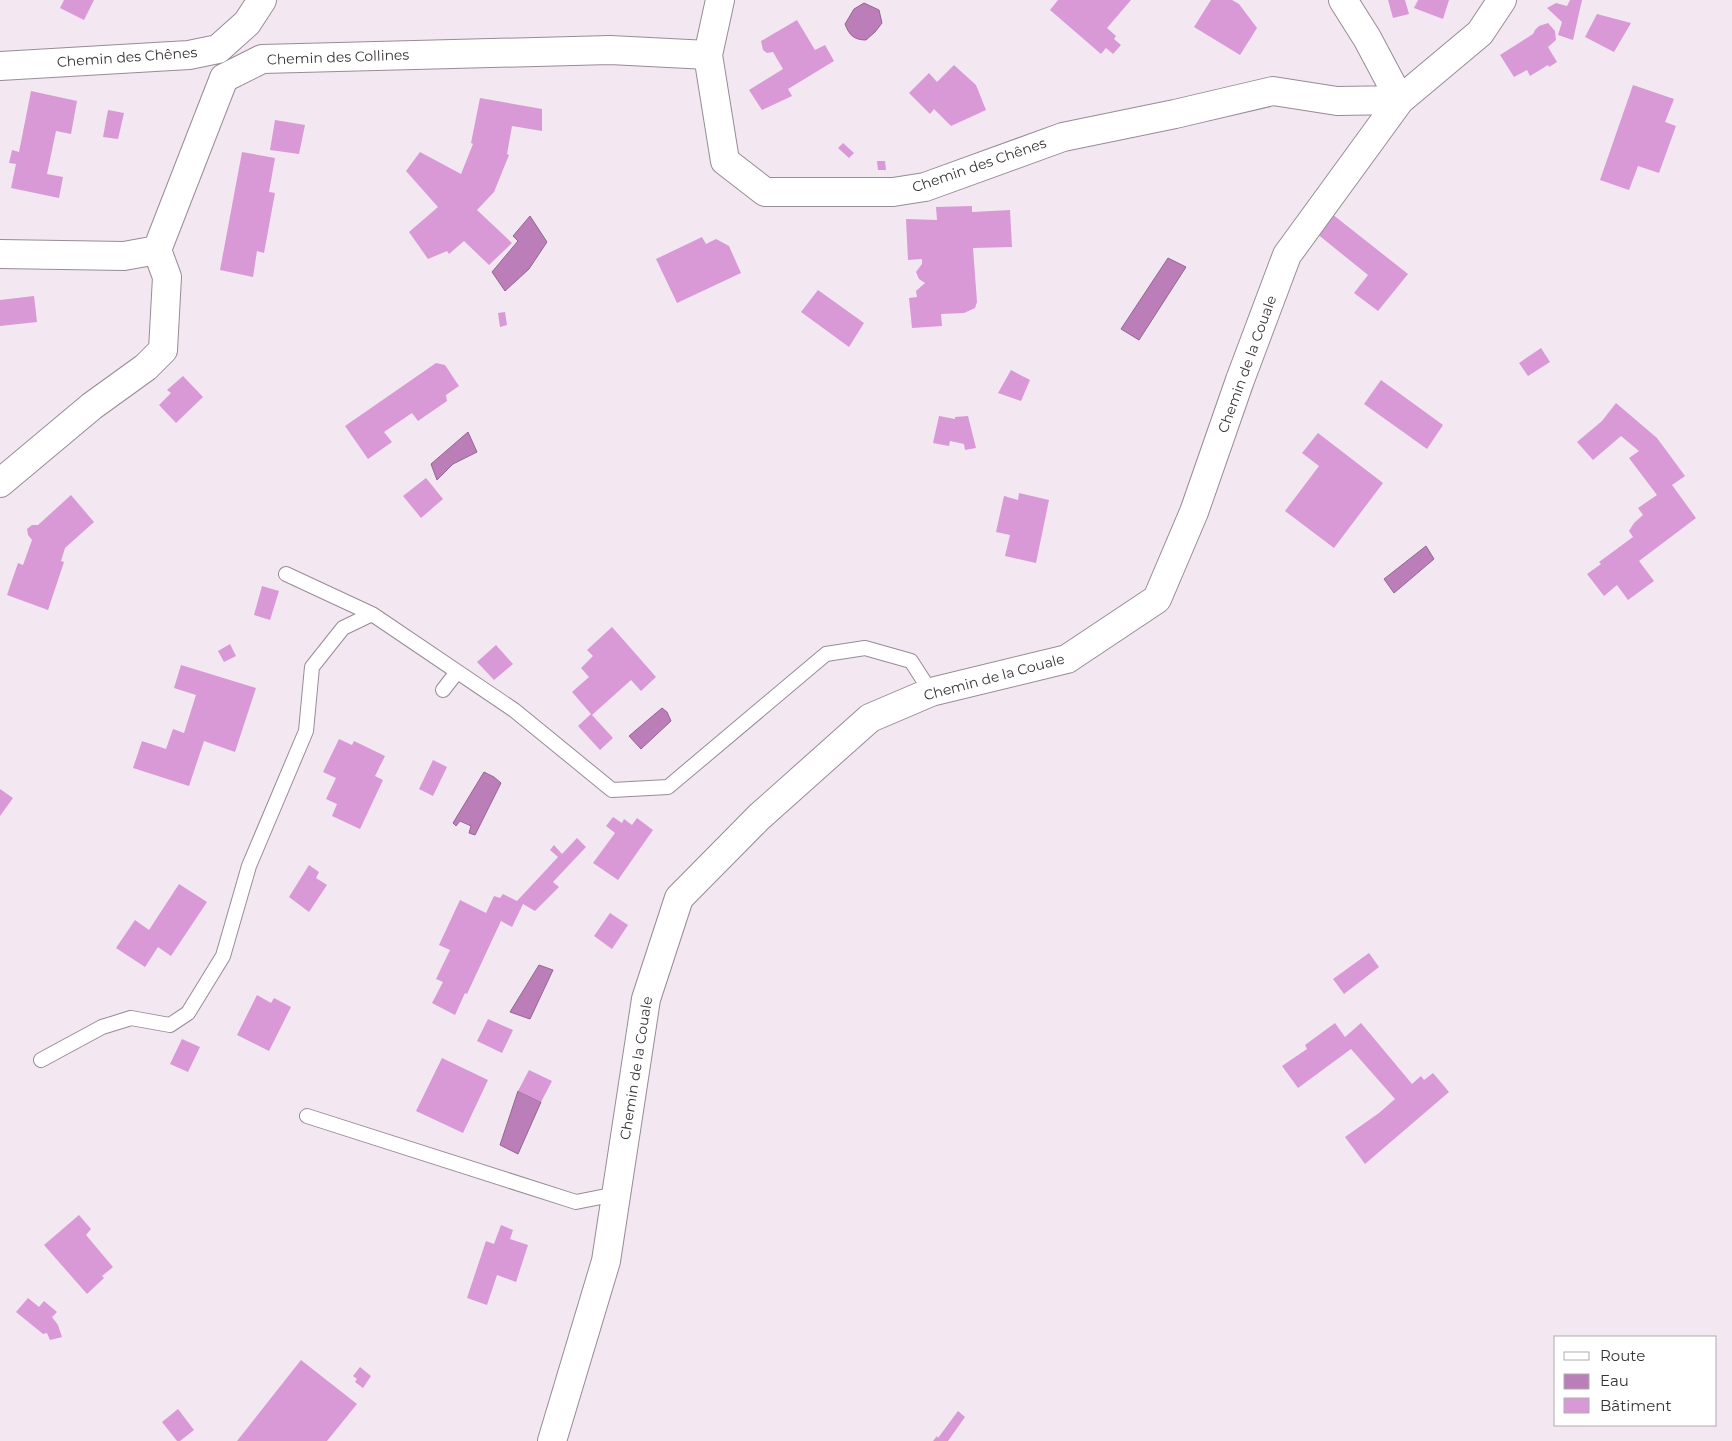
<svg xmlns="http://www.w3.org/2000/svg" width="1732" height="1441" font-family="Montserrat,sans-serif">
<rect width="100%" height="100%" fill="#f3e7f2"/>
<path fill="#bb7eb9" stroke="#936792" d="M864 3 879 10 882 23 875 32 866 40C854 40 849 35 845 24L854 9Z
M530 216 547 242 529 269 505 291 492 272 518 241 513 236Z
M1168 258 1186 267 1139 340 1121 329Z
M468 432 477 452 453 464 437 480 431 464Z
M1426 546 1434 559 1394 593 1384 579Z
M662 708 667 712 671 721 641 749 629 736Z
M484 772 494 777 501 783 475 835 469 833 471 826 460 821 456 826 453 823Z
M539 965 553 970 530 1019 510 1012Z
M518 1091 541 1102 518 1154 500 1145Z"/>
<path fill="#d999d6" d="M64 0H94L84 20 60 8Z
M1058 0H1131L1107 28 1116 36 1114 39 1121 45 1113 54 1106 48 1101 54 1050 10Z
M1211 0H1232L1239 4 1257 28 1240 55 1194 27Z
M1388 0H1405L1409 14 1393 18Z
M1418 0H1449L1443 19 1414 8Z
M1570 0H1582L1573 40 1558 35 1562 22 1547 8 1556 3 1567 6Z
M1597 14 1631 23 1614 52 1585 37Z
M797 20 815 50 825 45 834 61 788 89 792 96 762 110 749 90 783 69 773 52 767 53 763 50 761 41Z
M1548 23 1555 31 1556 40 1548 47 1557 62 1549 67 1548 65 1530 76 1527 70 1514 77 1500 55 1533 34 1535 30 1539 26Z
M954 65 976 85 986 110 951 126 934 109 930 114 909 93 929 73 937 82Z
M1633 85 1674 99 1665 122 1676 126 1659 173 1638 166 1629 190 1600 180Z
M31 91 77 101 71 134 56 131 47 174 63 177 59 198 11 188 16 164 9 163 12 150 19 152Z
M480 98 542 109V131L512 126 507 154 509 155 494 192 477 210 512 243 489 265 464 241 449 254 447 251 428 259 409 232 438 207 406 171 420 152 461 174 473 144 471 143Z
M108 110 124 113 118 139 103 137Z
M275 120 305 125 299 154 270 150Z
M843 143 854 153 849 158 838 148Z
M242 152 275 158 269 192 275 193 264 253 257 251 253 277 220 270Z
M877 161H885L886 170H878Z
M972 206V212L1010 210 1012 247 973 248 977 302 975 308 964 313 941 314 942 326 912 328 909 298 917 297 916 291 925 283 919 279 916 272 922 264V259L908 260 906 219 937 220 936 207Z
M1332 214 1408 274 1378 311 1354 293 1368 275 1316 233Z
M702 237 706 244 716 239 729 246 741 273 677 303 656 259Z
M818 290 864 323 849 347 801 312Z
M34 296 37 322 0 326V300Z
M505 312 507 325 500 327 498 313Z
M1541 348 1550 362 1528 376 1519 363Z
M436 363 445 365 459 386 446 395 447 401 418 421 412 413 384 432 392 442 368 459 345 426Z
M1011 370 1030 380 1021 401 998 393Z
M183 376 203 397 176 423 159 405 171 393 167 390Z
M1381 380 1443 425 1427 449 1364 404Z
M1616 403 1657 438 1685 476 1672 485 1696 518 1639 561 1654 581 1628 600 1617 585 1604 596 1587 574 1601 564 1599 562 1633 537 1629 531 1634 523 1643 515 1638 508 1657 495 1629 458 1639 451 1621 436 1593 460 1577 442 1602 421Z
M939 416 955 419V417L968 416 976 448 965 450 964 444 950 441 949 446 933 443Z
M1318 433 1383 483 1334 548 1285 511 1319 466 1302 453Z
M426 478 443 499 421 518 403 496Z
M1019 493 1049 500 1036 563 1005 556 1010 535 996 532 1004 496 1018 500Z
M71 495 94 522 65 548 61 561 64 562 48 610 7 595 18 563 23 565 32 540 28 535 27 529 32 525H38Z
M262 586 279 591 270 620 254 615Z
M612 627 656 677 641 691 631 680 592 715 613 738 600 750 578 726 591 714 572 692 589 677 581 668 593 656 587 650Z
M230 644 236 656 224 662 218 651Z
M496 645 513 664 494 680 477 662Z
M181 665 256 688 235 752 204 741 189 786 133 768 142 741 166 749 173 729 184 733 196 695 174 688Z
M339 739 352 745 354 741 385 756 375 776 383 780 360 829 332 816 337 804 326 799 336 778 323 772Z
M433 760 447 767 433 796 419 789Z
M0 789 13 798 0 816Z
M613 817 622 823 624 819 632 825 637 818 653 830 618 880 593 863 615 833 606 826Z
M577 838 586 847 553 882 559 887 535 911 523 904 512 927 501 921 467 994 465 993 455 1015 432 1003 443 982 436 979 450 950 439 945 460 900 486 913 494 896 500 898 503 894 517 901 558 857 550 850 554 845 562 854Z
M309 865 319 872 316 878 327 885 309 912 289 897Z
M179 884 207 902 171 956 158 947 145 967 116 948 135 920 149 930Z
M610 913 628 925 612 949 594 936Z
M1369 953 1379 967 1344 994 1333 979Z
M257 995 271 1003 274 998 291 1007 269 1051 237 1035Z
M488 1019 513 1030 502 1053 477 1041Z
M1335 1023 1345 1037 1361 1023 1412 1084 1421 1076 1424 1080 1433 1073 1449 1092 1365 1164 1345 1137 1379 1113 1395 1099 1351 1049 1298 1088 1282 1066 1307 1049 1305 1045Z
M182 1039 200 1047 188 1072 170 1064Z
M442 1058 488 1080 463 1133 416 1111Z
M529 1070 552 1081 541 1102 518 1091Z
M79 1215 91 1229 86 1235 113 1267 102 1276 104 1278 87 1294 44 1245Z
M501 1225 513 1230 510 1239 528 1245 516 1282 497 1275 487 1305 467 1298 486 1241 494 1244Z
M28 1298 39 1307 44 1301 57 1312 52 1317 58 1325 62 1337 50 1340 47 1333 43 1334 16 1312Z
M301 1360 357 1404 327 1441H237Z
M360 1367 371 1376 363 1388 355 1382 357 1379 353 1376Z
M178 1409 194 1430 180 1441H177L162 1422Z
M958 1411 965 1417 948 1441H933L937 1436 938 1438Z"/>
<g fill="none" stroke-linecap="round" stroke-linejoin="round">
<defs>
<path id="lane" d="M286 574 372 614 514 710 612 790 668 787 826 654 865 648 911 661 931 692
M443 690 457 672
M41 1060 102 1027 131 1018 170 1025 188 1013 223 956 249 866 306 731 312 667 343 628 372 614
M307 1116 576 1202 616 1194"/>
<path id="street" d="M720 0 708 55 725 161 765 192H893L925 187 1063 137 1175 114 1273 91 1337 101 1400 100
M1343 0 1367 38 1400 100
M0 66 189 55 218 49 247 23 262 0
M0 254 124 256 157 250 224 78 262 59 610 50 708 55
M0 483 92 406 146 367 163 350 167 277 157 250
M552 1441 606 1261 646 999 679 898 759 817 870 718 931 692 1067 659 1157 599 1194 512 1240 380 1287 255 1400 100 1480 33 1502 0"/>
</defs>
<use href="#lane" stroke="#978c96" stroke-width="16"/>
<use href="#street" stroke="#978c96" stroke-width="30"/>
<use href="#lane" stroke="#fff" stroke-width="14"/>
<use href="#street" stroke="#fff" stroke-width="28"/>
</g>
<g text-anchor="middle" stroke-width="5" stroke-linejoin="round" paint-order="stroke">
<g font-size="14" fill="#373236" stroke="#fff">
<text transform="translate(127 57) rotate(-4)" y="5">Chemin des Chênes</text>
<text transform="translate(338 57) rotate(-2)" y="5">Chemin des Collines</text>
<text transform="translate(979 165) rotate(-19)" y="5">Chemin des Chênes</text>
<text transform="translate(1247 364) rotate(-70)" y="5">Chemin de la Couale</text>
<text transform="translate(994 677) rotate(-15)" y="5">Chemin de la Couale</text>
<text transform="translate(636 1068) rotate(-81)" y="5">Chemin de la Couale</text>
</g>
</g>
<rect x="1554" y="1336" width="162" height="90" fill="#ffffff" stroke="#afadaf"/>
<rect x="1564" y="1352" width="25" height="8" fill="#ffffff" stroke="#afadaf"/>
<text x="1600" y="1361" font-size="15" fill="#373236">Route</text>
<rect x="1564" y="1374" width="25" height="15" fill="#bb7eb9" stroke="#afadaf"/>
<text x="1600" y="1386" font-size="15" fill="#373236">Eau</text>
<rect x="1564" y="1398" width="25" height="15" fill="#d999d6" stroke="#afadaf"/>
<text x="1600" y="1411" font-size="15" fill="#373236">Bâtiment</text>
</svg>
